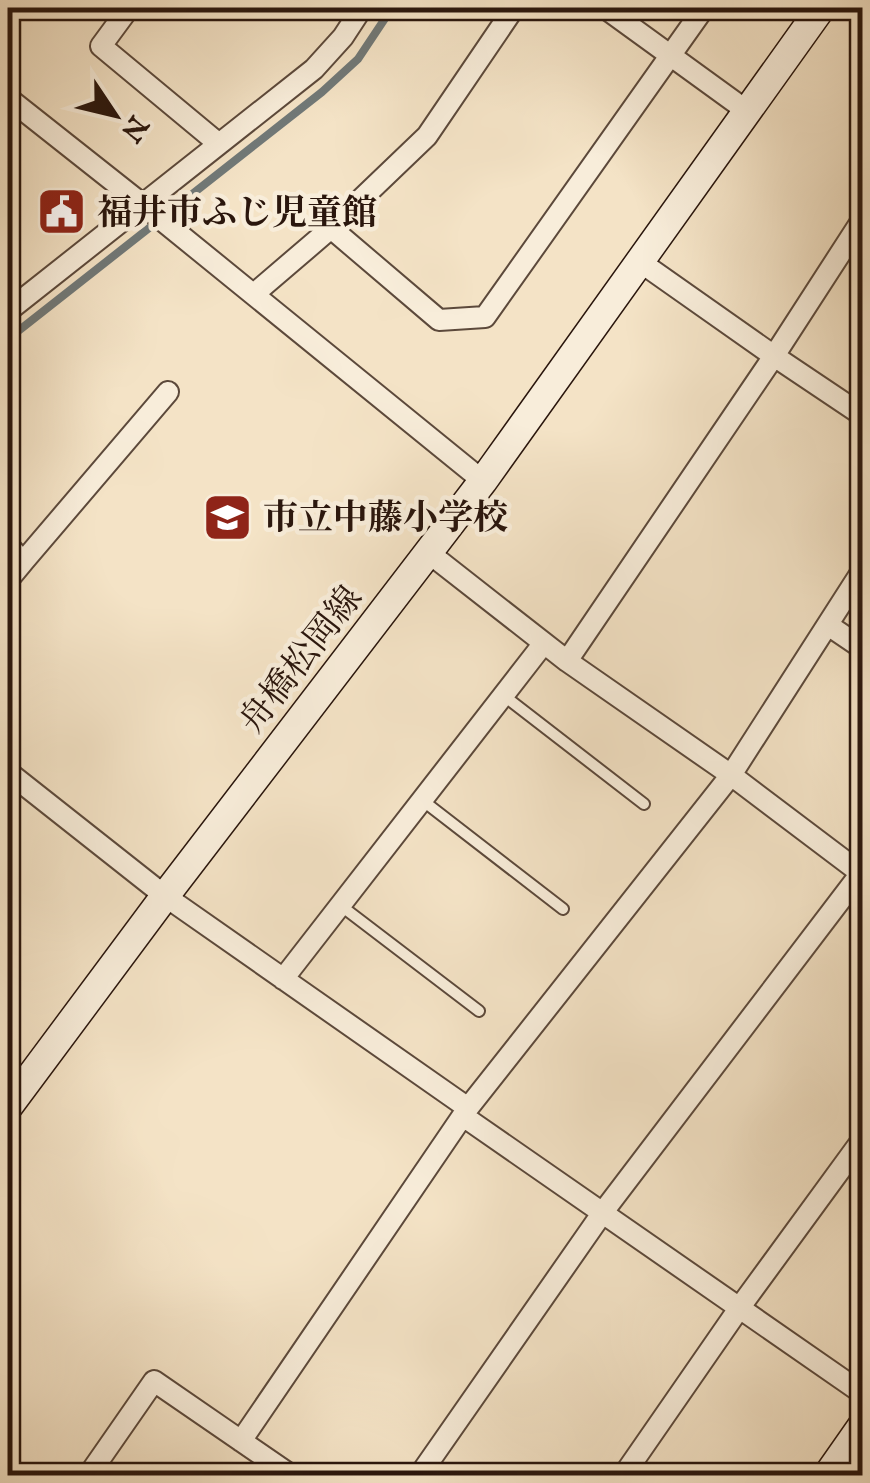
<svg xmlns="http://www.w3.org/2000/svg" width="870" height="1483" font-family="'IM FELL English','Noto Serif JP',serif">
<rect width="100%" height="100%" fill="#f4e3c6"/>
<filter id="stains"><feTurbulence type="fractalNoise" baseFrequency=".002" numOctaves="4"/><feColorMatrix values="0 0 0 0 .2 0 0 0 0 .09 0 0 0 0 .02 0 0 0 .5 -.17"/></filter>
<radialGradient id="worn" r=".72"><stop offset=".6" stop-color="#630" stop-opacity="0"/><stop offset="1" stop-color="#630" stop-opacity=".3"/></radialGradient>
<g fill="none" stroke-linecap="round" stroke-linejoin="round">
<path stroke="#717978" stroke-width="8" d="M8 339 322 92 358 59 392 8"/>
<defs>
<path id="lane" d="M503 695 644 804
M422 800 563 909
M340 905 479 1011"/>
<path id="street" d="M129 8 101 46 219 144
M605 8 747 111
M8 14 12 8
M8 98 142 204 483 481
M331 228 439 320 485 317 704 8
M639 261 774 356 862 415
M254 294 331 228 427 136 514 8
M8 311 314 69 343 37 362 8
M8 545 23 562 8 580
M429 553 567 661 731 775 862 874
M23 562 168 392
M828 625 862 648
M567 661 774 356 862 220
M8 772 165 896 468 1108
M283 979 544 643
M463 1116 862 1393
M241 1441 468 1108 731 775 862 571
M88 1476 154 1381 292 1476
M419 1476 603 1212 861 873
M623 1476 740 1307 862 1140"/>
<path id="secondary" d="M8 1107 165 896 483 481 821 8
M827 1476 862 1426"/>
</defs>
<use href="#lane" stroke="#5c493b" stroke-width="14"/>
<use href="#street" stroke="#5c493b" stroke-width="24"/>
<use href="#secondary" stroke="#2a160d" stroke-width="31"/>
<use href="#lane" stroke="#f8edda" stroke-width="10"/>
<use href="#street" stroke="#f8edda" stroke-width="20"/>
<use href="#secondary" stroke="#f8edda" stroke-width="28"/>
</g>
<defs>
<symbol id="civic-square" viewBox="-11 -11 22 22"><rect x="-9" y="-9" width="18" height="18" rx="4" fill="#8f2418" stroke="#f8edda"/><path d="M-.6-6.5H3V-4.5H.6V-3L4-1V1h2V6H-6V1h2V-1L-.6-3ZM-1.2 2.5V6h2.4V2.5Z" fill="#fff"/></symbol>
<symbol id="school-square" viewBox="-11 -11 22 22"><rect x="-9" y="-9" width="18" height="18" rx="4" fill="#8f2418" stroke="#f8edda"/><path d="M0-5L7-2L0 1L-7-2ZM-4 1L0 2.5L4 1V4Q0 6-4 4Z" fill="#fff"/></symbol>
</defs>
<g fill-rule="evenodd">
<use href="#civic-square" x="34" y="184" width="55" height="55"/>
<use href="#school-square" x="200" y="490" width="55" height="55"/>
</g>
<g text-anchor="middle" stroke-width="9" stroke-linejoin="round" paint-order="stroke">
<g font-size="35" font-weight="bold" fill="#2a160d" stroke="#f8edda" text-anchor="start">
<text x="97" y="224">福井市ふじ児童館</text>
<text x="263" y="529">市立中藤小学校</text>
</g>
<g font-size="35" fill="#2a160d" stroke="#f8edda">
<text transform="translate(300 659) rotate(-52)" y="12">舟橋松岡線</text>
</g>
</g>
<rect width="870" height="1483" fill="none" stroke="#f4e3c6" stroke-width="40"/>
<rect x="10" y="10" width="850" height="1463" fill="none" stroke="#2a160d" stroke-width="5"/>
<rect x="20" y="20" width="830" height="1443" fill="none" stroke="#2a160d" stroke-width="2.5"/>
<g transform="translate(115 115) rotate(125)" stroke="#f8edda" stroke-width="8" paint-order="stroke">
<path d="M0-8L18 38L0 25L-18 38Z" fill="#2a160d"/>
<text y="-15" font-size="28" font-weight="bold" text-anchor="middle" fill="#2a160d">N</text>
</g>
<rect width="100%" height="100%" filter="url(#stains)"/>
<rect width="100%" height="100%" fill="url(#worn)"/>
</svg>
